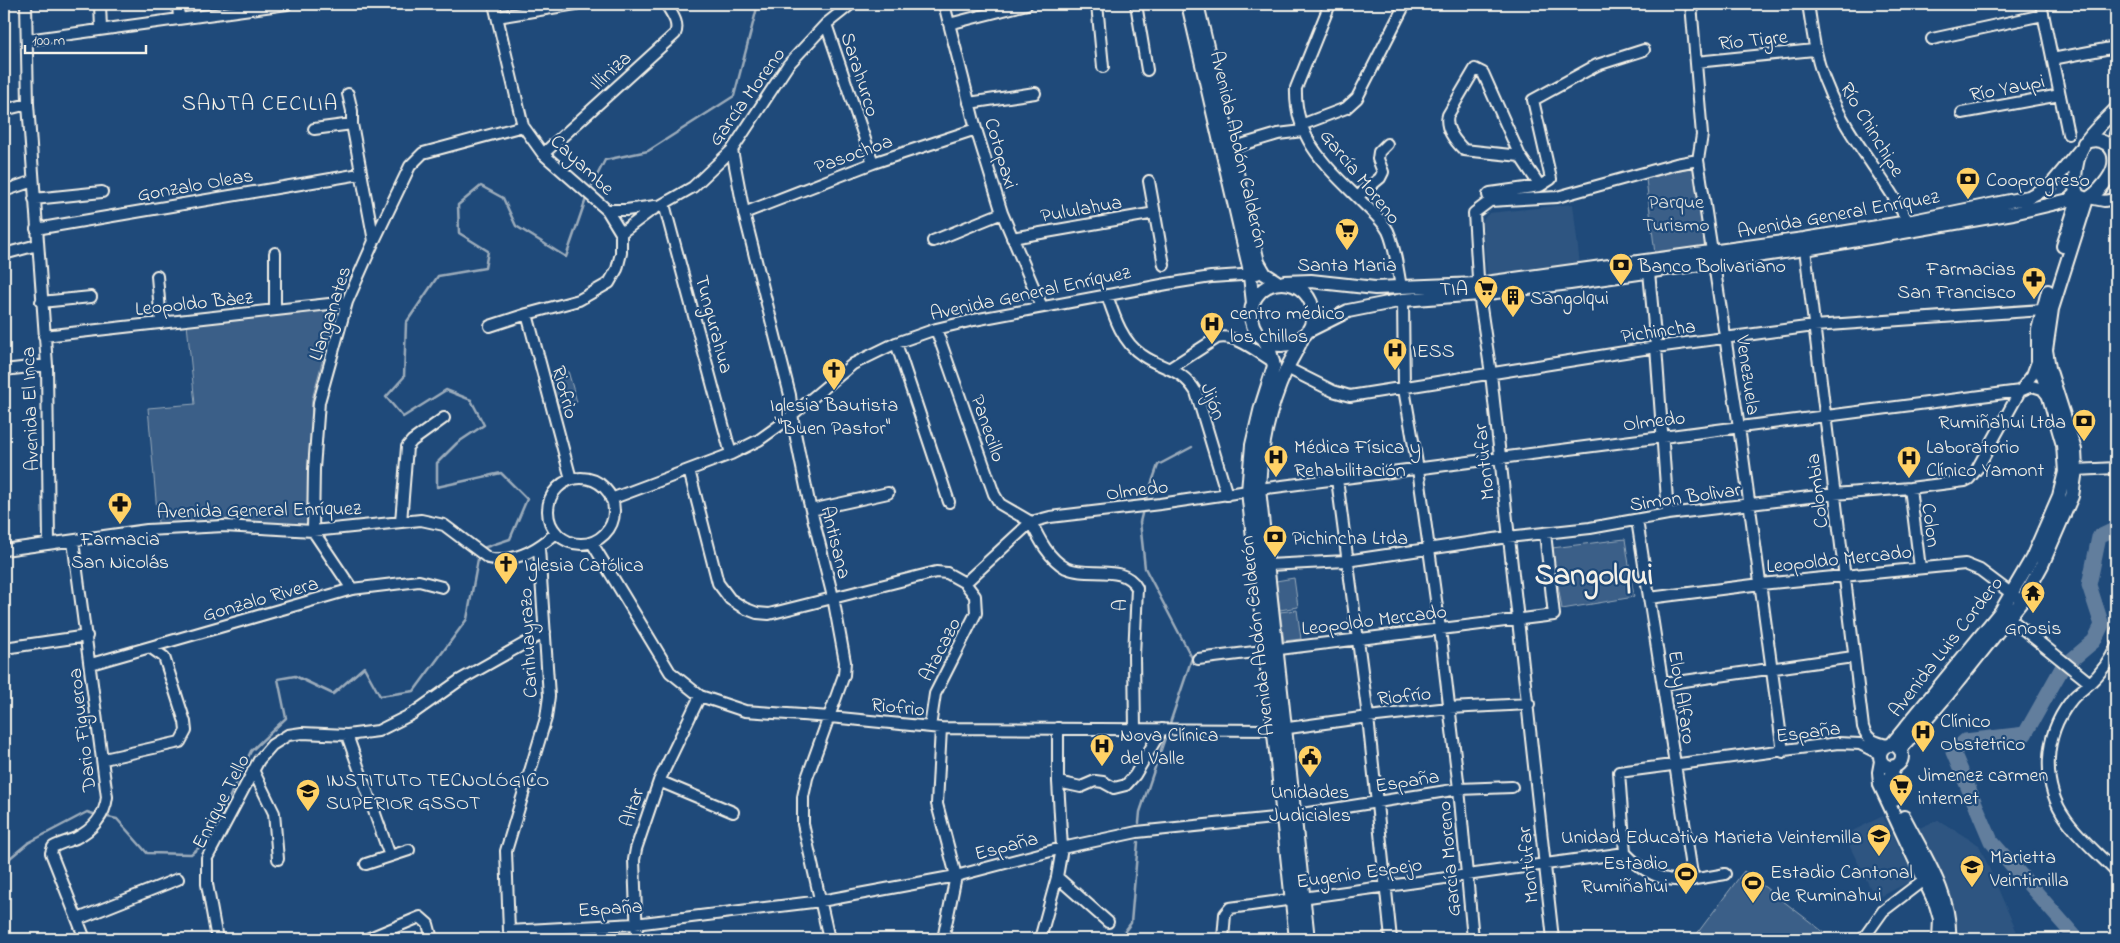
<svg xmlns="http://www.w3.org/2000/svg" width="2120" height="943" font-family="'Indie Flower',sans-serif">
<rect width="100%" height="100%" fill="#1f4a7a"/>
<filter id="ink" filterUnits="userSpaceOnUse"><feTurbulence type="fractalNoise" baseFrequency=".02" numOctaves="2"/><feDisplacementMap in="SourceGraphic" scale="10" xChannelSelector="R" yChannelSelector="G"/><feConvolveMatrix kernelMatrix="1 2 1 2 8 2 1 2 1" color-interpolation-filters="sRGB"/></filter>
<g filter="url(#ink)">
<path fill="#2d5581" d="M1573 204 1580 265 1490 276 1487 273 1482 221 1489 213Z
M1883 816 1915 879 1876 899 1844 835Z
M1938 820 1979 845 2020 939H1995L1957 935 1953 905 1940 870 1919 828Z"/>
<path fill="#3a5f88" stroke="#97a8b8" d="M1696 166 1706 246 1655 254 1646 179Z
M321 309C328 310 332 315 333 322L312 399 307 525 236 521 158 523 148 408 195 404 187 324Z
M568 371 577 402 559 407 550 376Z
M1625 539 1634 597 1562 609 1552 548Z
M1294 578 1298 607 1280 610 1276 581Z
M1297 610 1301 639 1284 641 1280 612Z
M1744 871 1830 937 1828 939H1693Z"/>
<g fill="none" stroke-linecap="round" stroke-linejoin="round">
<path stroke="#9cacbb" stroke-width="2.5" d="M589 191 605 160 648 151 734 96 758 4
M1145 502 1158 465 1192 447
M1143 510 1140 522 1145 568 1192 658 1169 726
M480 549 510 539 527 499 501 473 437 487V463L457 443 484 425 471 400 446 390 403 417 386 397 404 377 406 323 438 276 485 268 488 251 459 233 458 205 481 186 503 198 516 226 566 257 587 196
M103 816 117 819 147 853 191 854 210 839 251 751 286 718 278 679 295 676 333 694 364 667 380 696 414 691 467 619 479 554
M1139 823 1140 812 1167 732
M4 863 28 843 87 812 97 815
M1119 939 1131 923 1138 842"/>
<path stroke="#627e9d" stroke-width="15" d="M2077 939 1991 841 1953 752 1965 741 2025 734 2062 668 2094 641 2102 625 2089 585 2099 537 2116 529"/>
<defs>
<path id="minor" d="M26 4 28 104 47 365 49 544
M100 4 101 29
M178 4 179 19
M944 4 976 129 1002 213 1042 307
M1097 4 1103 67
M1136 4 1147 70
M1330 4 1296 88C1294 140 1329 169 1363 203 1371 211 1383 221 1388 231 1395 246 1398 271 1401 287
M1691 4 1702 135 1698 160 1739 427 1783 752
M1808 4C1813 33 1815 59 1827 86 1846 136 1884 175 1908 222
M2041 4 2068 134
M497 17 576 4
M826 24 873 163
M949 24 1027 4
M1932 39 2043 15
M27 40 287 4
M2052 59 2116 47
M1696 62 1814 50
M1475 69 1483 73 1520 156 1464 150C1455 141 1444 128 1448 115Z
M348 94 352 111V124
M969 103 1035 93
M4 110 28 104
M1962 113 2060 95
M1301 125 1346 108 1357 98 1405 4
M314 129 352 124 374 241
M1231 148 1278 134 1303 131
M732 150 744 213 790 395 794 428 809 502 833 597 845 662 844 675 807 778 803 797V824L829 939
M543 154 675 34C680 23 671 13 666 4
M1149 181 1164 265
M1540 186 1551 179 1533 100 1597 65 1644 50
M4 191 33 181
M1357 197 1380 178 1383 172 1378 159 1379 152 1387 144
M2089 198 2104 201 2116 199
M34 199 102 192
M1490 201 1488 195 1490 193 1540 186 1520 156
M664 204 731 454
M607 210H626L655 206
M744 213 873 163 976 129
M36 229 360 174
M621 233 649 212 693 187 732 150 788 65 826 24 851 4
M1012 238 1155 213
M933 241 1002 213
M1805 249 1863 727C1867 740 1875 742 1887 745
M275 253V310
M4 254 37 245
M1649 272 1656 347 1668 514
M157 276 161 323
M1107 295C1114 316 1122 342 1142 355 1163 370 1181 367 1196 392L1227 495
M1403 300 1404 389 1418 469 1440 629 1459 789 1473 939
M41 302 91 297
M527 314 571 479
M490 326 527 314 579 300 609 283 617 269 621 253V233L607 210 543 154 523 126 494 4
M936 329 994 494 1000 504 1031 522
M44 336 347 302
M896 343 949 502
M1287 368 1333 391 1350 396 1656 347 1814 326 2042 310
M1169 369 1217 338C1236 333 1258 353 1274 362
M4 370 47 365
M689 470 718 583 730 599 744 608 757 613 769 614 936 572 947 573 965 583 975 596 976 613 935 694 930 727
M2076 470 2116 468
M548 511a33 33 0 1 1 66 0a33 33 0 1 1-66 0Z
M1337 479 1368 717 1391 939
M1910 488 1920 568
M1259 489 2020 391 2032 386 2042 389 2048 396
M611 499 731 454 759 440 780 425 853 364 896 343 936 329 974 320 1167 284 1211 277 1257 274
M811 510 888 493
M1637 520 1693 880
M401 522 407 447 412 441 444 418
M1031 522C1039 539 1049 559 1066 568 1088 578 1124 563 1137 588L1134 656 1135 729
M73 541 107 797C105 816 92 830 76 838 69 841 60 843 53 847L51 853 85 939
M592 543 670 672 700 696 745 711 830 717 941 728 1274 730 1368 717 1449 708 1529 704
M4 550 147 530 224 526 313 531 421 520 444 525 488 558C514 564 537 550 556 533
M1268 565 1346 561 1508 537 1590 528 1668 514 1834 494 1910 488 1965 481 1969 479 1977 469 2020 391 2032 375 2038 359
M965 583 1031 522 1050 517 1160 504 1248 491
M352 589 313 531 314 469 319 402 347 302 374 241 410 166 423 153 523 126
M1649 598 1761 584 1965 564 1980 570 2016 597
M2003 613 2090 683
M2116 632V639
M2116 647C2110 661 2101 673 2089 684 2083 690 2075 694 2070 702 2044 735 2041 784 2066 819 2080 839 2100 855 2116 872
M4 648 87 636
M1198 659 1554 615 1545 533
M91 664 352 589 419 581 442 587
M1663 684 1853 657
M941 728 937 804 956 876 943 939
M347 735 390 856
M104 759 180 742 186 731 185 722 164 657 151 648
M253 770 274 813 278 859
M659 781 733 812
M1058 782 1081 787 1095 781 1103 782 1114 788 1126 785 1135 775 1162 729
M1625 853 1619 772 1838 743 1860 744 1880 754
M1625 853C1659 888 1681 882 1725 874
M366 864 409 850
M1057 877 1108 922
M78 919 178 879
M509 931 635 924 821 901 956 876 1062 848 1137 832 1283 817 1459 789 1512 787
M217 939 207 884V858L259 760 272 745 288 735 302 733 347 735 378 731 412 714 460 680 545 632
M367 939 420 917 428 924 432 939
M511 939 509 931 506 851 546 718 549 696 539 548
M637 939 634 860 636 849 659 781 700 696
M1040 939 1057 877 1062 848 1058 782V728
M1223 939 1225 914 1230 908 1625 853
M1553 939 1491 374 1479 294 1474 213 1490 201 1557 197 1676 164 1698 160
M1863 939 1883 911 1930 875"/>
<path id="major" d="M1188 4 1249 267 1253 303
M1197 4 1258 262 1265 274 1279 283
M2084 143C2101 135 2117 146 2114 165 2112 177 2098 193 2087 199L2079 196C2074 191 2075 185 2075 178 2077 142 2093 133 2116 109
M2114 154 2116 134
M2063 246 2079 196
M1284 282 1311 281 1375 288 1478 284 1804 239 1908 222 2029 197 2051 185 2080 150
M1251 314a31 31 0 1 1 62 0a31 31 0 1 1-62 0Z
M1308 331 1348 311 1403 300 1479 294 1570 283 1805 249 2013 213 2069 200 2076 193
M1303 336C1299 348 1291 359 1286 370 1268 411 1261 445 1259 489L1308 939
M1263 338 1270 351 1274 366 1261 407 1252 445 1248 491 1296 939
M1891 745 2001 611 2032 558 2059 496 2065 472 2063 445 2038 359V330L2048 291
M1880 756a11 11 0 1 1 22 0a11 11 0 1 1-22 0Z
M1900 750 1948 694 2022 601 2042 565 2072 496 2076 470 2075 450 2049 368 2046 350 2052 309 2087 199
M1881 761 1879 772 1880 785 1936 905 1940 919 1939 939
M1894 766 1889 784 1895 800
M1904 817C1923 855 1952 895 1949 939"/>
</defs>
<use href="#minor" stroke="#f4f1e8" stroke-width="14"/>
<use href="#major" stroke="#f4f1e8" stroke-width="16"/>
<use href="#minor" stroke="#1f4a7a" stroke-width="10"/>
<use href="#major" stroke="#1f4a7a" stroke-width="12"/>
</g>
</g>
<defs>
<symbol id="bank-pin" viewBox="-11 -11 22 30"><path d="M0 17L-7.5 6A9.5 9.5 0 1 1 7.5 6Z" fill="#ffd166" stroke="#1f4a7a"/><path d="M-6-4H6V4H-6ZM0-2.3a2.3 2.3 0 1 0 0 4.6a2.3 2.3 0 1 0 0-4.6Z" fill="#111"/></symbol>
<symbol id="supermarket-pin" viewBox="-11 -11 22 30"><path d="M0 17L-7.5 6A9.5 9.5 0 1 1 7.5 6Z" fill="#ffd166" stroke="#1f4a7a"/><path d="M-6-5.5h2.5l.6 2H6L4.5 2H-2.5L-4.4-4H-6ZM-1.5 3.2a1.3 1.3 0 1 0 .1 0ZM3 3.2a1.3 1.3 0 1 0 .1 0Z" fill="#111"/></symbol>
<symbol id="pharmacy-pin" viewBox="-11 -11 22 30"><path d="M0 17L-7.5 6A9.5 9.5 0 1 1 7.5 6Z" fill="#ffd166" stroke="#1f4a7a"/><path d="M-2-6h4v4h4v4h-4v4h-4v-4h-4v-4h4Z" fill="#111"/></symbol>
<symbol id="building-pin" viewBox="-11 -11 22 30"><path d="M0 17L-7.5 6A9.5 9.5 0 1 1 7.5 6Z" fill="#ffd166" stroke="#1f4a7a"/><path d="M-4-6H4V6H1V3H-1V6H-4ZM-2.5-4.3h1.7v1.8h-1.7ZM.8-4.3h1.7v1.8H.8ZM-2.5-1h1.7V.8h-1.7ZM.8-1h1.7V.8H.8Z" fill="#111"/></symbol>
<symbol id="hospital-pin" viewBox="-11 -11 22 30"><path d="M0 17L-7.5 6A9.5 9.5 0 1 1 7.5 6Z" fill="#ffd166" stroke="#1f4a7a"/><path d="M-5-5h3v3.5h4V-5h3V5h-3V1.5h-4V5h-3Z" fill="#111"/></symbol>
<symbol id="church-pin" viewBox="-11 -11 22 30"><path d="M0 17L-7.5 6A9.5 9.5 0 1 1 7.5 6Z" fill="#ffd166" stroke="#1f4a7a"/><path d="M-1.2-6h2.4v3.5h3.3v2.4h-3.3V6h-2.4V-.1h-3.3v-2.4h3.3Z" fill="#111"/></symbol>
<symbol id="temple-pin" viewBox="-11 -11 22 30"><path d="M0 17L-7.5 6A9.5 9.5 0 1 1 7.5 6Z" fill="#ffd166" stroke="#1f4a7a"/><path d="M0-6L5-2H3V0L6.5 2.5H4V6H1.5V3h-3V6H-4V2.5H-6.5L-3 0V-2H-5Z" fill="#111"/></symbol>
<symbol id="civic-pin" viewBox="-11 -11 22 30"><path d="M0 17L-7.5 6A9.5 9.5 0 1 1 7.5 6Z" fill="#ffd166" stroke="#1f4a7a"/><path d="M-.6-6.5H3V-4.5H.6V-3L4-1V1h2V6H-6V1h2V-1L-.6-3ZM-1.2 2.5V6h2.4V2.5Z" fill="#111"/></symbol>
<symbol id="university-pin" viewBox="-11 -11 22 30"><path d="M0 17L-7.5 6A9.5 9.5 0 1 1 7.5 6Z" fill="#ffd166" stroke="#1f4a7a"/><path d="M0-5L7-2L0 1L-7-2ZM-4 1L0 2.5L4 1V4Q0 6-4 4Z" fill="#111"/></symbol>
<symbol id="school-pin" viewBox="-11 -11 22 30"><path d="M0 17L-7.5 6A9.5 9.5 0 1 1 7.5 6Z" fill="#ffd166" stroke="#1f4a7a"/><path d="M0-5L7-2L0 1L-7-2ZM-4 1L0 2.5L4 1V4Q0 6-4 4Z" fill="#111"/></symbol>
<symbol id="stadium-pin" viewBox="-11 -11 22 30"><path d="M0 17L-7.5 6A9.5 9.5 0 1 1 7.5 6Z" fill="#ffd166" stroke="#1f4a7a"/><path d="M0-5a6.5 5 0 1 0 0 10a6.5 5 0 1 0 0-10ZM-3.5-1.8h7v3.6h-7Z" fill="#111"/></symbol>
</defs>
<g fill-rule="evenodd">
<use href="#bank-pin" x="1954" y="165" width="28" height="38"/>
<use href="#supermarket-pin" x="1333" y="216" width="28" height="38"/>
<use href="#bank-pin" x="1607" y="251" width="28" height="38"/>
<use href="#pharmacy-pin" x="2020" y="265" width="28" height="38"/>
<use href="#supermarket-pin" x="1472" y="274" width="28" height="38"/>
<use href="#building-pin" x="1499" y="283" width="28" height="38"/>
<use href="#hospital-pin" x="1198" y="310" width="28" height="38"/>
<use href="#hospital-pin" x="1381" y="336" width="28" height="38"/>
<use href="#church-pin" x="820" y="356" width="28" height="38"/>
<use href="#bank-pin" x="2070" y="407" width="28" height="38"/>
<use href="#hospital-pin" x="1262" y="443" width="28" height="38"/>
<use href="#hospital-pin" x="1895" y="444" width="28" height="38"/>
<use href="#pharmacy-pin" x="106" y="490" width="28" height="38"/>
<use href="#bank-pin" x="1261" y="523" width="28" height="38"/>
<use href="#church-pin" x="492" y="550" width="28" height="38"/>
<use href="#temple-pin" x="2019" y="579" width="28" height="38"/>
<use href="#hospital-pin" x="1909" y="718" width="28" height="38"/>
<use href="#hospital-pin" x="1088" y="732" width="28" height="38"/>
<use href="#civic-pin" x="1296" y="743" width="28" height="38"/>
<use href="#supermarket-pin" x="1887" y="772" width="28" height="38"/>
<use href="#university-pin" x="294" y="777" width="28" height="38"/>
<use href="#school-pin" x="1865" y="822" width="28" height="38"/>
<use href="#school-pin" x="1958" y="853" width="28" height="38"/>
<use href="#stadium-pin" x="1672" y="860" width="28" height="38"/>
<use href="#stadium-pin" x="1739" y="869" width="28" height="38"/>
</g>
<g text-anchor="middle" stroke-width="4.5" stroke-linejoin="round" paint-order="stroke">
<g font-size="20" fill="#f4f1e8" stroke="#1f4a7a">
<text transform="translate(1753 39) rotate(-6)" y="7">Río Tigre</text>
<text transform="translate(610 70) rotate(-42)" y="7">Illiniza</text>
<text transform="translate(861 74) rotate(72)" y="7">Sarahurco</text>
<text transform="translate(2007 87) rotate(-11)" y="7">Río Yaupi</text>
<text transform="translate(746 96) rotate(-54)" y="7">García Moreno</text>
<text transform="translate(1873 129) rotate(59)" y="7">Río Chinchipe</text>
<text transform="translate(1240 149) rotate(77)" y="7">Avenida Abdón Calderón</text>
<text transform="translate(853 153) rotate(-20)" y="7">Pasochoa</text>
<text transform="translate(1002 153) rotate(73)" y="7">Cotopaxi</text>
<text transform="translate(583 164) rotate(43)" y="7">Cayambe</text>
<text transform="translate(1361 176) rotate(51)" y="7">García Moreno</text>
<text transform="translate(195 184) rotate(-10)" y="7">Gonzalo Oleas</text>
<text transform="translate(1081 208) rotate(-10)" y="7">Pululahua</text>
<text transform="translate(1838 213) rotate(-10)" y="7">Avenida General Enríquez</text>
<text transform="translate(1030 292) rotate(-12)" y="7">Avenida General Enríquez</text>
<text transform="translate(194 302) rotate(-6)" y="7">Leopoldo Bàez</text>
<text transform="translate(329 313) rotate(-72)" y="7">Llanganates</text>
<text transform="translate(715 324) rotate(75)" y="7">Tungurahua</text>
<text transform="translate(1658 330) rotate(-8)" y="7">Pichincha</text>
<text transform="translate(1749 375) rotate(82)" y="7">Venezuela</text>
<text transform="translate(566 392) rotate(75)" y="7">Riofrìo</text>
<text transform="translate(1214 401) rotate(69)" y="7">Jijón</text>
<text transform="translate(29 409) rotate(-92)" y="7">Avenida El Inca</text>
<text transform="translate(1654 420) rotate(-7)" y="7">Olmedo</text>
<text transform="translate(989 428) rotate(71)" y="7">Panecillo</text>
<text transform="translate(1483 462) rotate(-96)" y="7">Montùfar</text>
<text transform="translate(1137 489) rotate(-7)" y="7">Olmedo</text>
<text transform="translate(1816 491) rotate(-97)" y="7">Colombia</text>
<text transform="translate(1685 496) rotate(-8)" y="7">Simon Bolìvar</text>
<text transform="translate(259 509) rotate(-1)" y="7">Avenida General Enríquez</text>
<text transform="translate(1932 525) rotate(83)" y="7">Colon</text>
<text transform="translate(837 542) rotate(76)" y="7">Antisana</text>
<text transform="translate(1839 558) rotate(-6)" y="7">Leopoldo Mercado</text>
<text transform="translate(260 598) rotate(-16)" y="7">Gonzalo Rivera</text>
<text transform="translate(1119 605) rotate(-88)" y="7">A</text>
<text transform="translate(1374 619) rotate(-7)" y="7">Leopoldo Mercado</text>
<text transform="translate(1256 636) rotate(-96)" y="7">Avenida Abdón Calderón</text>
<text transform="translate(527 643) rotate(-93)" y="7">Carihuayrazo</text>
<text transform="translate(1945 646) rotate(-52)" y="7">Avenida Luis Cordero</text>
<text transform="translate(939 649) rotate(-63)" y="7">Atacazo</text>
<text transform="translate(1404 695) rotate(-6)" y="7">Riofrío</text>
<text transform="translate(1683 697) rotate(81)" y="7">Eloy Alfaro</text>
<text transform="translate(898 706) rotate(6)" y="7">Riofrìo</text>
<text transform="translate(81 730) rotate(-97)" y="7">Dario Figueroa</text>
<text transform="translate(1808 731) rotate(-7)" y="7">España</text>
<text transform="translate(1407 780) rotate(-9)" y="7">España</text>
<text transform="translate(220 801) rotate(-63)" y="7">Enrique Tello</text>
<text transform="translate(631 807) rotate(-72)" y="7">Altar</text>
<text transform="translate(1006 845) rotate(-15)" y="7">España</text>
<text transform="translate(1448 859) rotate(-95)" y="7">García Moreno</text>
<text transform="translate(1527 865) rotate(-96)" y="7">Montùfar</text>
<text transform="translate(1359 872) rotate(-8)" y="7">Eugenio Espejo</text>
<text transform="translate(610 907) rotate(-4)" y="7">España</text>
</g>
<g font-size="20" fill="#f4f1e8" stroke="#1f4a7a" text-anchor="start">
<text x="1986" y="186">Cooprogreso</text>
<text x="1347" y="271" text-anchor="middle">Santa Maria</text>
<text x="1638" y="272">Banco Bolivariano</text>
<text x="2016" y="275" text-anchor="end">Farmacias<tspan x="2016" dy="23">San Francisco</tspan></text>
<text x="1468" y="295" text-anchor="end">TIA</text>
<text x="1530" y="304">Sangolqui</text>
<text x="1230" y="319">centro médico<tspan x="1230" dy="23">los chillos</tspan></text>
<text x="1412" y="357">IESS</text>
<text x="834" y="411" text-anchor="middle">Iglesia Bautista<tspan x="834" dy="23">"Buen Pastor"</tspan></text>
<text x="2066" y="428" text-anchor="end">Rumiñahui Ltda</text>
<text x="1294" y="453">Médica Física y<tspan x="1294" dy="23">Rehabilitación</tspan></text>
<text x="1926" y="453">Laboratorio<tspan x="1926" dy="23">Clínico Yamont</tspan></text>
<text x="1292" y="544">Pichincha Ltda</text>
<text x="120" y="545" text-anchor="middle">Farmacia<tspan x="120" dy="23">San Nicolás</tspan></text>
<text x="524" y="571">Iglesia Católica</text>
<text x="2033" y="634" text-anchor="middle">Gnosis</text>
<text x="1940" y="727">Clínico<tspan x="1940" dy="23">Obstetrico</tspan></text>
<text x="1120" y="741">Nova Clínica<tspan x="1120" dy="23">del Valle</tspan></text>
<text x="1918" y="781">Jimenez carmen<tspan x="1918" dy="23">internet</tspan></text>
<text x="326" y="786">INSTITUTO TECNOLÓGICO<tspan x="326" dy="23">SUPERIOR GSSOT</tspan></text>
<text x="1310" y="798" text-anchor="middle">Unidades<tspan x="1310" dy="23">Judiciales</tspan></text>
<text x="1862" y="843" text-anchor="end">Unidad Educativa Marieta Veintemilla</text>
<text x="1990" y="863">Marietta<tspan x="1990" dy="23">Veintimilla</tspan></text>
<text x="1668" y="869" text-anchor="end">Estadio<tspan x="1668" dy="23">Rumiñahui</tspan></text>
<text x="1770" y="878">Estadio Cantonal<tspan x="1770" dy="23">de Ruminahui</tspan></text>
</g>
<g font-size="20" fill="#e1e2de" stroke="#1f4a7a">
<text x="1676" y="208">Parque<tspan x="1676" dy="23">Turismo</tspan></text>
</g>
<g font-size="22" letter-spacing="1" fill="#f4f1e8" stroke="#1f4a7a">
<text x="260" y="110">SANTA CECILIA</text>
</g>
<g font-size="30" font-weight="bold" fill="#f4f1e8" stroke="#1f4a7a">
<text x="1594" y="584">Sangolqui</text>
</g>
</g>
<rect width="2120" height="943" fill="none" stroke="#1f4a7a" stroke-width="20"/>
<rect x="10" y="10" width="2100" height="923" fill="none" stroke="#f4f1e8" stroke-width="2" filter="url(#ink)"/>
<path d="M25 45v8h121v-8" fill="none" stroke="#f4f1e8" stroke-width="2.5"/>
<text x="32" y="45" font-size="15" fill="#f4f1e8" stroke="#1f4a7a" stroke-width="4" paint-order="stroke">100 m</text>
</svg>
